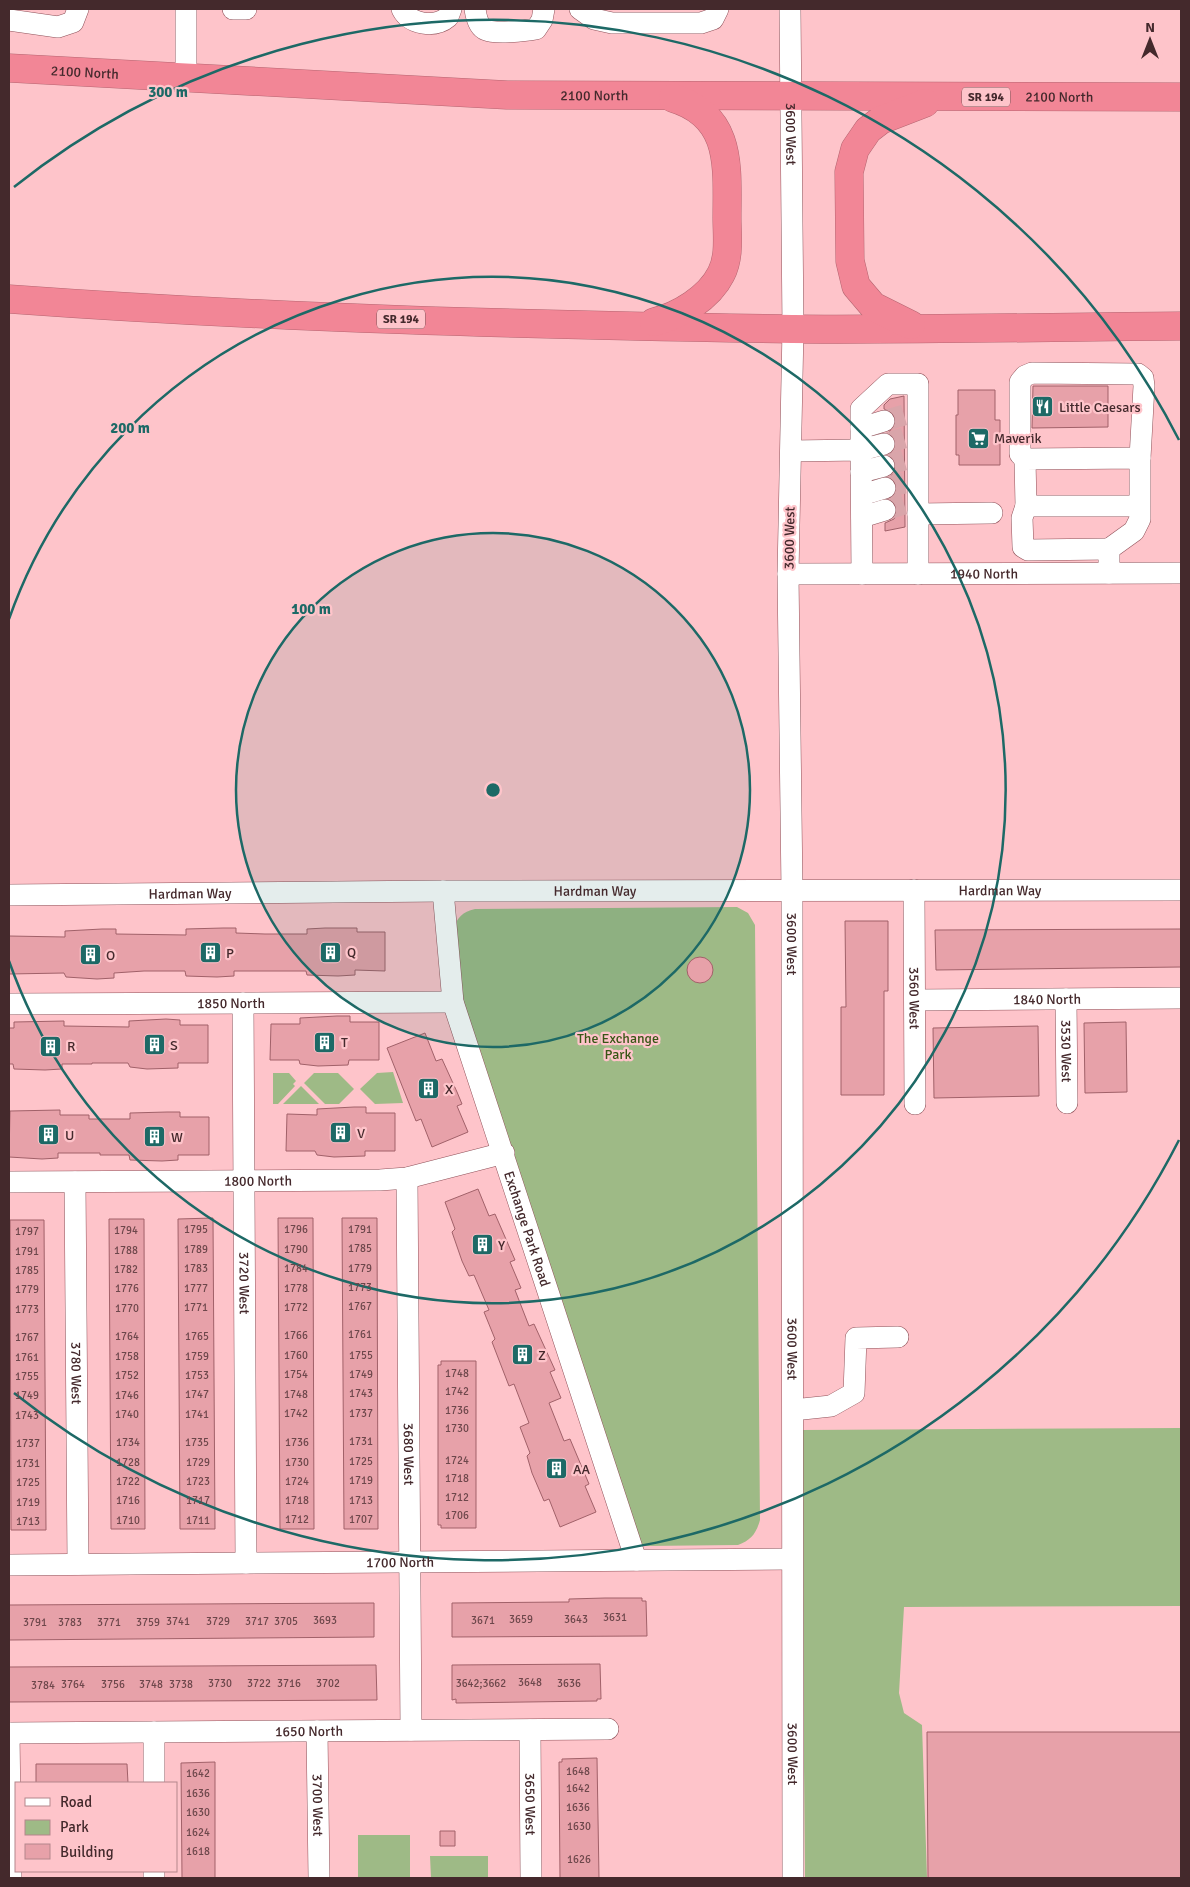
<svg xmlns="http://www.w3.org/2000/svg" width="1190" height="1887" font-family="Signika,sans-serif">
<rect width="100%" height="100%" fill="#fec4ca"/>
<path fill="#9eba86" d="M737 907 748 913 755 925 760 1520C756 1534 751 1540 738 1545L645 1546 634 1541 465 1022 453 929C458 917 462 912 475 909Z
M393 1072 403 1103 375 1104 360 1089 377 1073Z
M273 1073H289L296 1081 293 1084 295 1086 278 1104H273Z
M314 1073H338L354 1089 339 1104H325L304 1083Z
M301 1086 319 1104H283Z
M1181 1428V1606L904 1607 899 1693 904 1713 922 1725 927 1878H805L801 1430Z
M358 1835H410V1878H358Z
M430 1856H488V1878H431Z"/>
<path fill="#e7a1a9" stroke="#a16169" d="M1033 386H1108V427L1032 428Z
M958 390H995V420H1000V465H959V455H956V415H958Z
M904 396 905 527 885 531V523L894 519 897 513V506L890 499 897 490V484L890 477 896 469V462L889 455 896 448V441L888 433 896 424V418L892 412 884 409V405L890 399Z
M845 921H888V991H884V1095H841V1007H846Z
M223 928H236V933L265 934H307V929L325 928H357V932H385V971L355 970V975L338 976 307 975 306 971H234V976L217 977 186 976 185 971H144L114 973V978L97 979 66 977 64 973 9 974V936L65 937V931L102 929H116V934L186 935V929Z
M1181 929V967L936 970 935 930Z
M687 970a13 13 0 1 1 26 0a13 13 0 1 1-26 0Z
M337 1016H350V1022H379V1060H349L348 1065 318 1066 300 1064 299 1060H270L271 1024H300V1018Z
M166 1019 180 1020V1025H208V1063H178V1068L147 1069 130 1067 128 1063H92V1064H62V1069L45 1070 14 1069 13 1064H9V1028H14V1022L64 1021V1026L129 1027V1021Z
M1126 1022 1127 1092 1085 1093 1084 1023Z
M1038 1026 1039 1096 934 1098 933 1028Z
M425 1033 436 1061 442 1059 457 1092 462 1104 457 1106 468 1132 432 1147 421 1119 416 1121 387 1048Z
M354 1107H366V1113H395V1151H365V1156L334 1157 317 1155 315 1151H286L287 1114 317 1115V1109Z
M60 1110V1115H89V1119H130V1113L167 1112H180V1117H209V1155H178V1160L162 1161 130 1160 129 1155H100V1153H58V1158L42 1159 9 1157 10 1111Z
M478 1189 489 1216 495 1214 515 1260 510 1262 521 1288 515 1290 529 1326 534 1324 555 1370 550 1372 561 1398 549 1403 564 1441 570 1439 589 1484 585 1486 596 1512 560 1527 549 1499 544 1501 532 1473 527 1456 530 1453 520 1427 529 1423 514 1384 509 1386 492 1342 495 1339 484 1312 489 1310 474 1275 469 1276 462 1261 452 1232 455 1229 445 1202Z
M213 1218 215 1529H180L178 1219Z
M278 1218H313L314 1529H280Z
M342 1218H377L378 1529H344Z
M109 1219H144L145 1529H111Z
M10 1220H44L46 1530H11Z
M441 1361H476V1528H441V1525H438V1365H441Z
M605 1598H642V1601H646L647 1636 452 1637V1603L565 1602H569V1599Z
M374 1603V1637L9 1640V1605Z
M600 1664 601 1699H597V1701L456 1703V1699L452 1700V1665Z
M376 1665 377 1700 9 1702V1667Z
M927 1732H1181V1878H928Z
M597 1758 599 1878H560L559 1762H562V1759Z
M215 1762V1878H182L181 1763Z
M36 1764H127L128 1783H36Z
M440 1831H455V1846H440Z"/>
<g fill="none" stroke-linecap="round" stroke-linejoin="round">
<path stroke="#d9a5aa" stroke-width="21" stroke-dasharray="21 11" stroke-linecap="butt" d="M884 421 904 415
M884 444 904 438
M884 466 904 460
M885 488 904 483
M885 510 904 504"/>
<defs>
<g id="minor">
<path d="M233 9H246"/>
<path d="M402 9C410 25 435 28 448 17L451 9"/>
<path d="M475 9C476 16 478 27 486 30 495 34 525 31 536 29L542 20 544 9"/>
<path d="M580 9 594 19 612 23H701L713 19 718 9"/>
<path id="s1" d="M790 9 793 329 788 574 792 891 793 1878"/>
<path d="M9 20 58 27 73 22 78 9"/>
<path d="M186 78V9"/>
<path d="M861 428 884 421"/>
<path d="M884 444 861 450V409L888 384H918V574"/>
<path d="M791 451 861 450 862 574"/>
<path d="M1025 459 1020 454V382L1025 376 1032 373 1138 374 1143 378 1144 386 1140 458"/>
<path d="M861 472 884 466"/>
<path d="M862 495 885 488"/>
<path d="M1026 506 1022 518 1023 547 1028 550 1109 549"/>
<path d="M918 514 992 513"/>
<path d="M862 517 885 510"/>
<path d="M1109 573V549L1134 531 1140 519V458L1025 459 1026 506H1140"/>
<path id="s2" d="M788 574 1181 573"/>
<path id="s3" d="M914 890 915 1104"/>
<path id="s4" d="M443 891 453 1002 636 1560"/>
<path id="s5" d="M9 895 443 891 1181 890"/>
<path id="s6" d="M1066 999 1067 1103"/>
<path id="s7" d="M915 1000 1181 998"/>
<path id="s8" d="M243 1003 246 1563"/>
<path id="s9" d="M9 1004 453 1002"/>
<path id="s10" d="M407 1178 411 1730"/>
<path id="s11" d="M9 1182 380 1180 407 1178 504 1153"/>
<path id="s12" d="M75 1182 78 1564"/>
<path d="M793 1410 831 1406 854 1393 856 1338 898 1337"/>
<path id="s13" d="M9 1565 792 1559"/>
<path id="s14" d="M530 1730 531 1878"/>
<path id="s15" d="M317 1731 319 1878"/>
<path d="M154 1732V1783"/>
<path id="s16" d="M9 1733 608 1729"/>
<path d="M9 1733 11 1878"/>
<path d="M154 1871V1878"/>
</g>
<g id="highway">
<path id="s17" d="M9 68 507 95 1181 97"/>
<path d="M9 299C269 318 531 325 792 329 922 330 1052 327 1181 326"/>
<path d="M654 322C679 316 709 298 721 274 730 257 727 236 727 218 727 167 733 116 673 98"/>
<path d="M911 325 873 306 856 286 850 261 849 172 855 149 868 130 881 120 925 103"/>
</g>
</defs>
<use href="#minor" stroke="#8f5159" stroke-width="22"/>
<use href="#highway" stroke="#b56571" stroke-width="29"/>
<use href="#minor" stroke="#fff" stroke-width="21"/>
<use href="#highway" stroke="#f28696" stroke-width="28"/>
</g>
<circle cx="493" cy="790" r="257" fill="#1d6966" fill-opacity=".12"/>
<g fill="none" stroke="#1d6966" stroke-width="2.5">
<circle cx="493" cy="790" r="257"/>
<path d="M9 619A513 513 0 1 1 9 961"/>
<path d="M1179 1140A770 770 0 0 1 14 1393M14 187A770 770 0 0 1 1179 440"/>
</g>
<defs>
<symbol id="restaurant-square" viewBox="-11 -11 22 22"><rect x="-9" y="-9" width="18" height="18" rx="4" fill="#1d6966" stroke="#fec4ca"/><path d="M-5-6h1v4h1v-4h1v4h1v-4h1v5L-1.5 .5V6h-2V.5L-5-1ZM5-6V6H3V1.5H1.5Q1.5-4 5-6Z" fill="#fff"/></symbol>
<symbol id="supermarket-square" viewBox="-11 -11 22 22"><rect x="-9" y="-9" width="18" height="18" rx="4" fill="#1d6966" stroke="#fec4ca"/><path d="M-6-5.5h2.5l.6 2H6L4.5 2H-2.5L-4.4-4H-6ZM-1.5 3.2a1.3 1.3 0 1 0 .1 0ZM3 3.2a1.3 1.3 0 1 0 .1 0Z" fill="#fff"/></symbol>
<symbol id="building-square" viewBox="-11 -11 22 22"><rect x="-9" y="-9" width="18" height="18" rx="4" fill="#1d6966" stroke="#fec4ca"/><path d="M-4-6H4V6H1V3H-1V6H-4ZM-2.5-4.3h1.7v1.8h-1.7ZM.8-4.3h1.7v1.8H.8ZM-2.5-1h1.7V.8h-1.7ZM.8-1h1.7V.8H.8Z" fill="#fff"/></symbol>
</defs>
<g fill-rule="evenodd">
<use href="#restaurant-square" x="1030" y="394" width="25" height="25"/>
<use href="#supermarket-square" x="966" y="426" width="25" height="25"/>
<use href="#building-square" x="318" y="940" width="25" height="25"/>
<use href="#building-square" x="198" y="940" width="25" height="25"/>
<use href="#building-square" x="78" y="942" width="25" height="25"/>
<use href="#building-square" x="312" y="1030" width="25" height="25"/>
<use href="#building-square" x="142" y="1032" width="25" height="25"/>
<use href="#building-square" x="38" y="1034" width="25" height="25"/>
<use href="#building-square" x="416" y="1076" width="25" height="25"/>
<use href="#building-square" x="328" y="1120" width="25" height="25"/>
<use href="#building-square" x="36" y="1122" width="25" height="25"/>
<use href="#building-square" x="142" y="1124" width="25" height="25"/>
<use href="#building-square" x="470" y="1232" width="25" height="25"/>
<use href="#building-square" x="510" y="1342" width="25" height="25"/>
<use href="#building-square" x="544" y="1456" width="25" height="25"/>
</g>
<g text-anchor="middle" stroke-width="4.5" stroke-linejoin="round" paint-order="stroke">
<g font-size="11" fill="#6d474b">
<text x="196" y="1233">1795</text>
<text x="296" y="1233">1796</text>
<text x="360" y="1233">1791</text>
<text x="126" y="1234">1794</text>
<text x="27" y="1235">1797</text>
<text x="360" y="1252">1785</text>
<text x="196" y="1253">1789</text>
<text x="296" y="1253">1790</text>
<text x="126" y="1254">1788</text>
<text x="27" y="1255">1791</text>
<text x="196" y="1272">1783</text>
<text x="296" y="1272">1784</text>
<text x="360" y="1272">1779</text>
<text x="126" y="1273">1782</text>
<text x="27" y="1274">1785</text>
<text x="360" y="1291">1773</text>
<text x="127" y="1292">1776</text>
<text x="196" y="1292">1777</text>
<text x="296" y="1292">1778</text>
<text x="27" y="1293">1779</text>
<text x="360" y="1310">1767</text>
<text x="196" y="1311">1771</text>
<text x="296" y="1311">1772</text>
<text x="127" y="1312">1770</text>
<text x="27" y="1313">1773</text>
<text x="360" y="1338">1761</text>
<text x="296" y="1339">1766</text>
<text x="127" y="1340">1764</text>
<text x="197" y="1340">1765</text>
<text x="27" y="1341">1767</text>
<text x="296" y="1359">1760</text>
<text x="361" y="1359">1755</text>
<text x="127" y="1360">1758</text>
<text x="197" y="1360">1759</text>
<text x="27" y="1361">1761</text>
<text x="457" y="1377">1748</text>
<text x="296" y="1378">1754</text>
<text x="361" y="1378">1749</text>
<text x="127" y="1379">1752</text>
<text x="197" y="1379">1753</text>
<text x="27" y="1380">1755</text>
<text x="457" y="1395">1742</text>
<text x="361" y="1397">1743</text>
<text x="197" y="1398">1747</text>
<text x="296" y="1398">1748</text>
<text x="27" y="1399">1749</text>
<text x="127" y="1399">1746</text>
<text x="457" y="1414">1736</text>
<text x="296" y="1417">1742</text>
<text x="361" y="1417">1737</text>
<text x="127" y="1418">1740</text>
<text x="197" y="1418">1741</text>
<text x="27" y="1419">1743</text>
<text x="457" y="1432">1730</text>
<text x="361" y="1445">1731</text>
<text x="128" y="1446">1734</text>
<text x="197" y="1446">1735</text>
<text x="297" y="1446">1736</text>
<text x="28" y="1447">1737</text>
<text x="457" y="1464">1724</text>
<text x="361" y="1465">1725</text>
<text x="128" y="1466">1728</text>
<text x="198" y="1466">1729</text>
<text x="297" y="1466">1730</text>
<text x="28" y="1467">1731</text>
<text x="457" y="1482">1718</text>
<text x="361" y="1484">1719</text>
<text x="128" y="1485">1722</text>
<text x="198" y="1485">1723</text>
<text x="297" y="1485">1724</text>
<text x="28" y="1486">1725</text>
<text x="457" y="1501">1712</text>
<text x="128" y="1504">1716</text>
<text x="198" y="1504">1717</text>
<text x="297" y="1504">1718</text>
<text x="361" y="1504">1713</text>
<text x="28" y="1506">1719</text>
<text x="457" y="1519">1706</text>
<text x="297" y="1523">1712</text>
<text x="361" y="1523">1707</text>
<text x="128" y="1524">1710</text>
<text x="198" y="1524">1711</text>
<text x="28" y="1525">1713</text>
<text x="615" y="1621">3631</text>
<text x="521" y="1623">3659</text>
<text x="576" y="1623">3643</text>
<text x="325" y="1624">3693</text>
<text x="483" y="1624">3671</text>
<text x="178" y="1625">3741</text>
<text x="218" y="1625">3729</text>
<text x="257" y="1625">3717</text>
<text x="286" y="1625">3705</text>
<text x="35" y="1626">3791</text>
<text x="70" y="1626">3783</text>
<text x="109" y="1626">3771</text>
<text x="148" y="1626">3759</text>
<text x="530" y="1686">3648</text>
<text x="220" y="1687">3730</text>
<text x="259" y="1687">3722</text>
<text x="289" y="1687">3716</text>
<text x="328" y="1687">3702</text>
<text x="481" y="1687">3642;3662</text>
<text x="569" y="1687">3636</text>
<text x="73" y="1688">3764</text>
<text x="113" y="1688">3756</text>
<text x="151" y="1688">3748</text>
<text x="181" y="1688">3738</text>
<text x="43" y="1689">3784</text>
<text x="578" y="1775">1648</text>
<text x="198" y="1777">1642</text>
<text x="578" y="1792">1642</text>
<text x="198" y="1797">1636</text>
<text x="578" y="1811">1636</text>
<text x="198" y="1816">1630</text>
<text x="579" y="1830">1630</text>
<text x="198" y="1836">1624</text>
<text x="198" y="1855">1618</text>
<text x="579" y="1863">1626</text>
</g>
<g fill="#fec4ca" stroke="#7c585b" stroke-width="1">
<rect x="962" y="87.5" width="48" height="19" rx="4"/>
<rect x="377" y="309.5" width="48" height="19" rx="4"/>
</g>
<g font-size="12" font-weight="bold" fill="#44292c">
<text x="986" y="101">SR 194</text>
<text x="401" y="323">SR 194</text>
</g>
<g font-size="14" fill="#44292c" stroke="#fec4ca">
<text dy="5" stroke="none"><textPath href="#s17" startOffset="76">2100 North</textPath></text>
<text dy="5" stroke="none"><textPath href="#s17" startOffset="586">2100 North</textPath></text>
<text dy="5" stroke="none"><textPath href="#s17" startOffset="1051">2100 North</textPath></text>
<text dy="5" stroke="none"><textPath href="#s1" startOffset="125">3600 West</textPath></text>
<text transform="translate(789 538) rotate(-89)" y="5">3600 West</text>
<text dy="5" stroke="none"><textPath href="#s2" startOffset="196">1940 North</textPath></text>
<text dy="5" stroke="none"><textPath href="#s5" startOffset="991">Hardman Way</textPath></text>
<text dy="5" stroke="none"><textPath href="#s5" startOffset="586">Hardman Way</textPath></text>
<text dy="5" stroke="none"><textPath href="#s5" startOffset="181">Hardman Way</textPath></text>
<text dy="5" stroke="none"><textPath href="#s1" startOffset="935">3600 West</textPath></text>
<text dy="5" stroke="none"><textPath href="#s3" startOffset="108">3560 West</textPath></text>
<text dy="5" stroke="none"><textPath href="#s7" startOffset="132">1840 North</textPath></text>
<text dy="5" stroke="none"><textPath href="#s9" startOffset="222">1850 North</textPath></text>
<text dy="5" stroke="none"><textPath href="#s6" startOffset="52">3530 West</textPath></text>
<text dy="5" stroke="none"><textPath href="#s11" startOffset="249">1800 North</textPath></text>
<text dy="5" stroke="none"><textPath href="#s4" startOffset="350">Exchange Park Road</textPath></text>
<text dy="5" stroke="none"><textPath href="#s8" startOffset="280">3720 West</textPath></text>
<text dy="5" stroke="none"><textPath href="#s1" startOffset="1340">3600 West</textPath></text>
<text dy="5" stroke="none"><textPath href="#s12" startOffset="191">3780 West</textPath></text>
<text dy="5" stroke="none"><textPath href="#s10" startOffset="276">3680 West</textPath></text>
<text dy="5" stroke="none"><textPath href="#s13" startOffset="391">1700 North</textPath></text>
<text dy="5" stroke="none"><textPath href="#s16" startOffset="300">1650 North</textPath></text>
<text dy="5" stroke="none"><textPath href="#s1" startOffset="1745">3600 West</textPath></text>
<text dy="5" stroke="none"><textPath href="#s14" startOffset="74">3650 West</textPath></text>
<text dy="5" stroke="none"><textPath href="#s15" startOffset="74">3700 West</textPath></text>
</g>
<g font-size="14" fill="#44292c" stroke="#fec4ca" text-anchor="start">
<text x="1059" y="412">Little Caesars</text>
<text x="994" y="443">Maverik</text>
<text x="347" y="957">Q</text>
<text x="226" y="958">P</text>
<text x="106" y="960">O</text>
<text x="341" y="1047">T</text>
<text x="170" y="1050">S</text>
<text x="67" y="1051">R</text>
<text x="445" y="1094">X</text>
<text x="357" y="1138">V</text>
<text x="65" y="1140">U</text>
<text x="171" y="1142">W</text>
<text x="498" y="1250">Y</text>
<text x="538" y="1360">Z</text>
<text x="573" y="1474">AA</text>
</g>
<g font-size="14" fill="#385615" stroke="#fec4ca">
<text x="618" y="1043">The Exchange<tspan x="618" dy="16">Park</tspan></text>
</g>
</g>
<circle cx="493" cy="790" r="8" fill="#1d6966" stroke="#fec4ca" stroke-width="2.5"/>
<g font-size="15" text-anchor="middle" font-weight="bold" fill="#1d6966" stroke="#fec4ca" stroke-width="4.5" stroke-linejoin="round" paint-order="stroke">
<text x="168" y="97">300 m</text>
<text x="130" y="433">200 m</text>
<text x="311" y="614">100 m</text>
</g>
<rect width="1190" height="1887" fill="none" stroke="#44292c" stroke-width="20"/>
<rect x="15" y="1782" width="162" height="90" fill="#fec4ca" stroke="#b4868b"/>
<rect x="25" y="1798" width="25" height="8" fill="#ffffff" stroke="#b4868b"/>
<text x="60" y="1807" font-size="15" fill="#44292c">Road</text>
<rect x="25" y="1820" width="25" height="15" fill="#9eba86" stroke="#b4868b"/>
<text x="60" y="1832" font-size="15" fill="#44292c">Park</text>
<rect x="25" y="1844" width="25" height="15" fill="#e7a1a9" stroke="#b4868b"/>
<text x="60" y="1857" font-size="15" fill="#44292c">Building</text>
<g transform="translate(1150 40)" stroke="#fec4ca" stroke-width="4" paint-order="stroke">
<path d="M0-4L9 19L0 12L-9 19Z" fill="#44292c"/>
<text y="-8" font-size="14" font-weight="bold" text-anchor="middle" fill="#44292c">N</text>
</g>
</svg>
